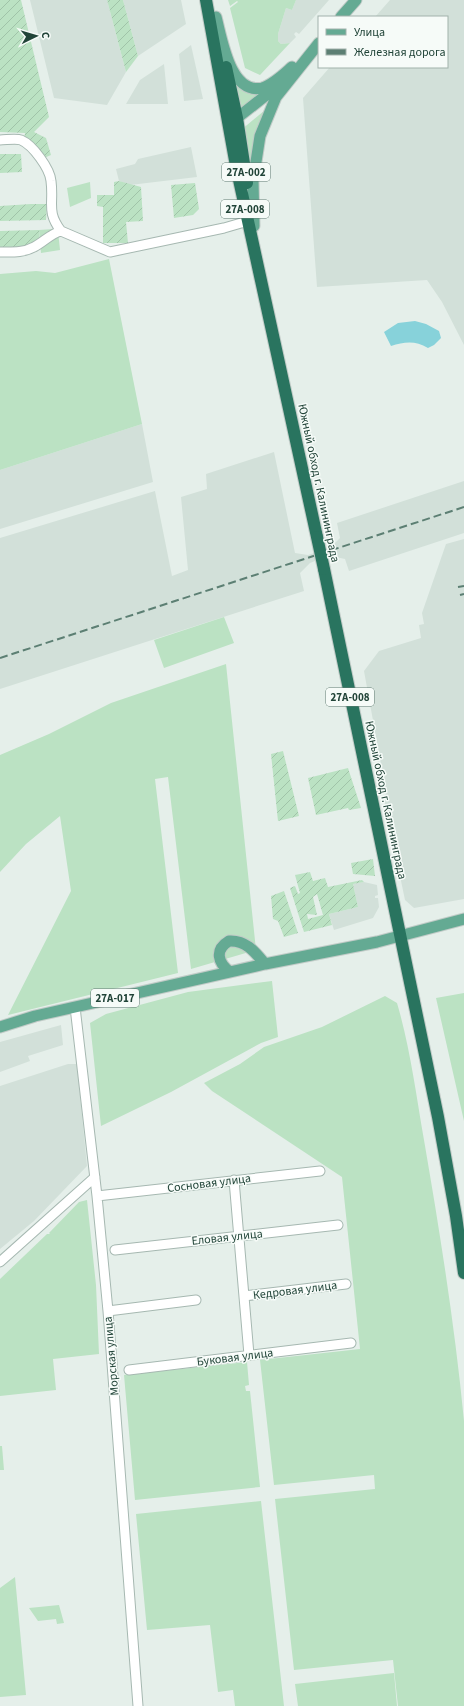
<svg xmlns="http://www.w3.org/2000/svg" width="464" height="1706" font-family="'Source Sans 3',sans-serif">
<defs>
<pattern id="garden-furrows" width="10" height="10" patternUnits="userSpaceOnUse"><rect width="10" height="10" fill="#bbe2c3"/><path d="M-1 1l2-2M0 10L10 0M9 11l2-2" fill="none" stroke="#a0c3a8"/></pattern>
</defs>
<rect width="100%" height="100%" fill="#e5efea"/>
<path fill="#d2e0d9" d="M30 0H107L126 72 107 105 54 98Z
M123 0H181L186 24 138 56Z
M296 0H329L299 34 296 32 294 34 296 37 290 43 281 44 278 41V34L286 8 292 10Z
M390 0H464V345L442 302 427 280 317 287 303 98 330 67H447V17H375Z
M191 45 203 99 184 101 179 54Z
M164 64 168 104H126L140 80Z
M191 147 197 177 130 185 119 181 116 169 135 164 138 159Z
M142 424 153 482 0 529V470Z
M274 452 295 553 308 555 330 548 340 538 337 523 464 481V533L349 571 345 559 331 556 326 558 325 555 315 559V561L310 563 300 573 304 591 0 689V538L155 491 172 576 188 570 181 497 207 489 206 474Z
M464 539V899L414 908 405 900 385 804 386 792 364 671 379 651 421 638 419 625 424 624 422 613 446 544Z
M364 882 377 885 378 895 375 896V898H378L379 907 373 918 334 930 329 914 358 907 353 884Z
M61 1025 63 1045 28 1056 30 1061 0 1072V1042Z
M68 1064H77L87 1166 34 1221 0 1249V1086Z"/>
<path fill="#bbe2c3" d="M228 0H296L292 10 286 8 278 34V41L281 44 290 43 260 75 245 68 230 8 238 2 237 1 230 6Z
M232 78 271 89 239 114Z
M271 105 251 186 241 130Z
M90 182 91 198 70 207 67 188Z
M54 229 58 231 60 250 41 253 39 230Z
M109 259 142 424 0 470V274L36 271 55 273Z
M224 617 234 643 164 668 154 640Z
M226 664 256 950 191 969 168 777 155 779 178 973 8 1015 71 891 60 816 26 844 0 872V755L49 734 111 703Z
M272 981 278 1037 261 1043 171 1092 101 1126 90 1023 106 1014 188 992Z
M464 993V1121L436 998Z
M385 996 397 1003C410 1047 416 1094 424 1140 440 1233 455 1327 464 1421V1706H398L393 1660 294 1670 275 1499 375 1489 374 1475 274 1485 260 1360 360 1349 342 1177 212 1091 204 1083 240 1064 264 1047 322 1027Z
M87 1200 96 1285 99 1354 53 1359 56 1390 0 1396V1279L47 1234H50L49 1233 79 1202Z
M247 1362 249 1385 245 1386 246 1391H250L260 1487 135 1500 124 1375Z
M0 1446H2L4 1470H0Z
M261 1501 284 1706H235L233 1690 218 1692 210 1625 147 1630 136 1514Z
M15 1577 26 1695 0 1697V1588Z
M59 1605 64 1623 57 1624 56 1619 38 1621 29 1608Z
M394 1673 397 1706H298L295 1684Z"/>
<path fill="url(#garden-furrows)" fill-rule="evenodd" d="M0 0H21L49 117 34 132 46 138 51 155 44 158 24 139 25 133 0 132Z
M107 0H123L138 56 126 72Z
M0 154H21L22 172 0 173Z
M119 181 141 187 143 221 126 222 128 243H103V207L97 206V195H114V182Z
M195 183 199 209 193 215 174 218 171 185Z
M31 204H47L46 220 0 221V206Z
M39 230 40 243 0 253V231Z
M283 751 299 816 278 821 271 754Z
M348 768 361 808 349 810 348 808 316 815 308 778Z
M373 859 375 876 353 874 351 863Z
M310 872 313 881 325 878 328 887 362 880 364 882 353 884 358 907 329 914 332 925 304 932 290 888 295 886 298 894 300 893 295 875ZM317 894 323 915 308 919 307 914 317 915 313 897Z
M284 891 298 933 284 937 278 921 273 919 271 896Z"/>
<path fill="#87d2da" d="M415 321 426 324 439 331 441 338 434 345 428 348C415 340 404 342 391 346L384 332 398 323Z"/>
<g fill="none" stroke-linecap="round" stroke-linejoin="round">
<defs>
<path id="minor" d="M0 140C6 140 16 138 21 140 33 145 50 169 51 181 54 204 46 211 61 231
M0 252C12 252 23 253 34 247 44 242 50 234 61 231L110 252 224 228 248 221
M75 1007 97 1196 108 1311 138 1706
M234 1180 249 1355
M97 1196 320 1171
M115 1250 338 1225
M0 1262 95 1177
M244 1296 346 1284
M108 1311 196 1300
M129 1370 351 1343"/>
<path id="major" d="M216 17C222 39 230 95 262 88 273 85 284 74 292 67
M341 17 356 0
M233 125 237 118 279 85
M254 226 253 181 260 136 276 97 319 43
M230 972C218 963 214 950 229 941 246 940 255 952 265 964
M0 1027 35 1016 265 964 377 942 464 919"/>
<path id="highway" d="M206 0 236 166 317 537
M226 67 237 118 247 183
M324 569 438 1117 456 1216 464 1273"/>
</defs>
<use href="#minor" stroke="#a6b8b1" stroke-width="11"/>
<use href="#major" stroke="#c1cbc7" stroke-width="13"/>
<use href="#highway" stroke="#c1cbc7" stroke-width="14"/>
<use href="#minor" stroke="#fff" stroke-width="9"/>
<use href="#major" stroke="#64aa93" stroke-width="11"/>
<use href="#highway" stroke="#29745f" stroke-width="12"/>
<path stroke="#5c7f73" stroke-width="2" stroke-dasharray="8 4" stroke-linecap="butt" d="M458 587 464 586
M460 595 464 594
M0 658 464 507"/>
<defs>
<path id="highway-bridge" d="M317 537 324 569"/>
</defs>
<use href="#highway-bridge" stroke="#c1cbc7" stroke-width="14" stroke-linecap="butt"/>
<use href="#highway-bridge" stroke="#29745f" stroke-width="12"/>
</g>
<g text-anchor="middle" stroke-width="3" stroke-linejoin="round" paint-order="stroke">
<g fill="#f6fbf8" stroke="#617b72" stroke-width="1">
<rect x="222" y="163" width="48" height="18" rx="3"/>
<rect x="221" y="200" width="48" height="18" rx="3"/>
<rect x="326" y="688" width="48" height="18" rx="3"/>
<rect x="91" y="989" width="48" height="18" rx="3"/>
</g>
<g font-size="11" font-weight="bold" fill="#214438">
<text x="246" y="176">27А-002</text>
<text x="245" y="213">27А-008</text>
<text x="350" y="701">27А-008</text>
<text x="115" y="1002">27А-017</text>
</g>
<g font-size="12" fill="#214438" stroke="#f6fbf8">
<text transform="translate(319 483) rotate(78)" y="4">Южный обход г. Калининграда</text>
<text transform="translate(386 800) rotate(78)" y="4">Южный обход г. Калининграда</text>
<text transform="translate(209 1183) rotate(-7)" y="4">Сосновая улица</text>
<text transform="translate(227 1237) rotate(-6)" y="4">Еловая улица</text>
<text transform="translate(295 1290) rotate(-7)" y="4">Кедровая улица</text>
<text transform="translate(111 1356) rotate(-95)" y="4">Морская улица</text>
<text transform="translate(235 1357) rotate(-7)" y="4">Буковая улица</text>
</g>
</g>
<rect x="318" y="16" width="130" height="52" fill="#f6fbf8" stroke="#a1b2ab"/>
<rect x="326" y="29" width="20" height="6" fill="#64aa93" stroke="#a1b2ab"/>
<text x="354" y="36" font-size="12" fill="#214438">Улица</text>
<rect x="326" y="49" width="20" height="6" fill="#5c7f73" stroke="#a1b2ab"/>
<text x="354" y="56" font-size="12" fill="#214438">Железная дорога</text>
<g transform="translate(36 36) rotate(85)" stroke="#f6fbf8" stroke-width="3" paint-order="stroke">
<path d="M0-3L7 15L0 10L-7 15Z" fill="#214438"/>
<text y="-6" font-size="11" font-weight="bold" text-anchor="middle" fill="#214438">С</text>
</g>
</svg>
